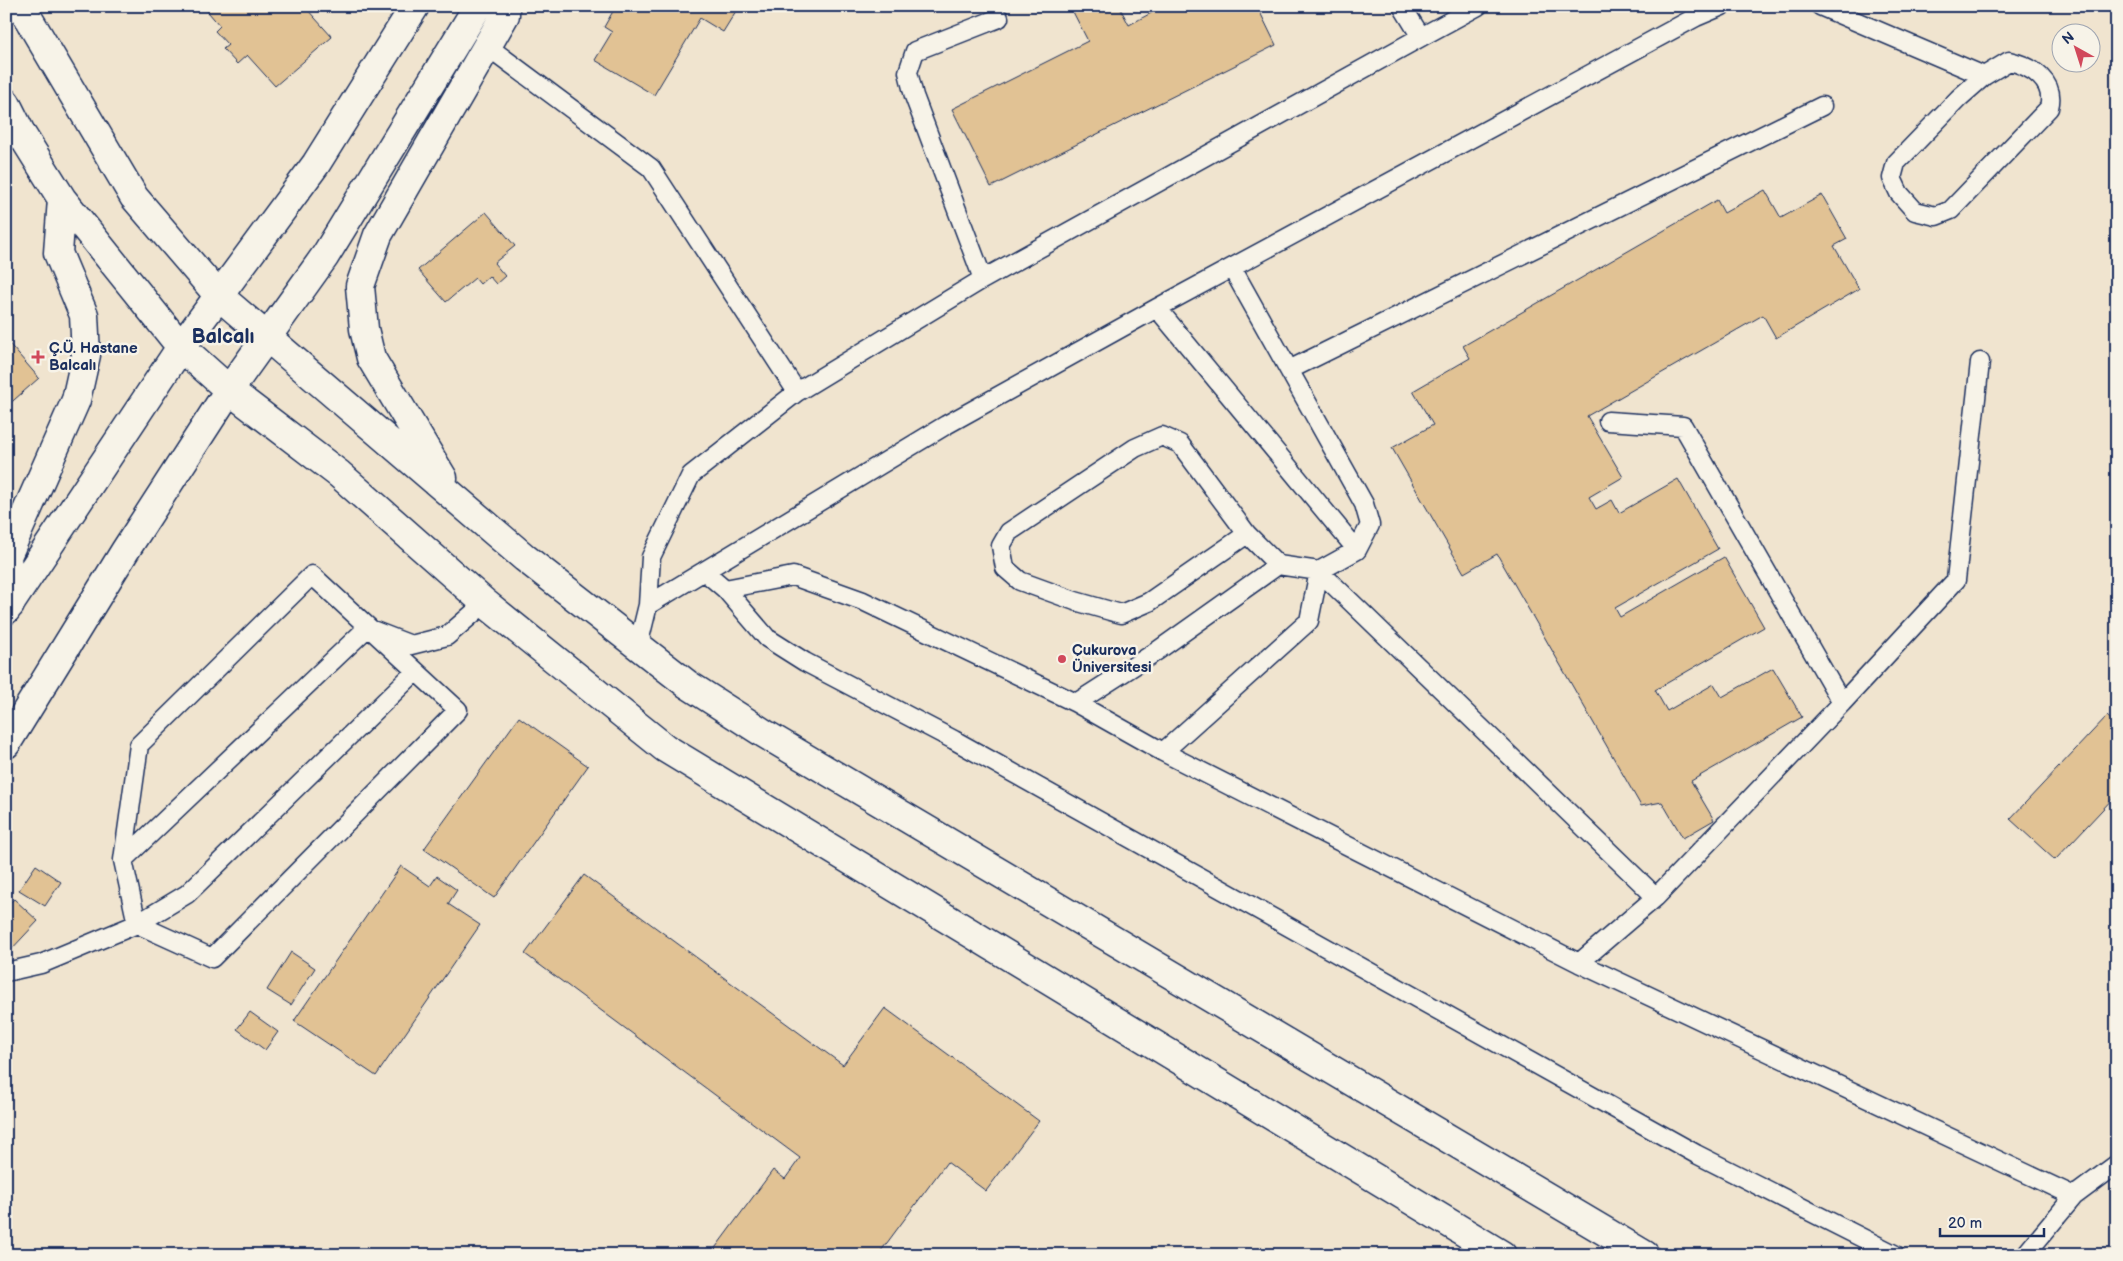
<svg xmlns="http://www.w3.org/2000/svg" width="2123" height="1261" font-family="'Balsamiq Sans',sans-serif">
<rect width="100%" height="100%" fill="#f7f3e8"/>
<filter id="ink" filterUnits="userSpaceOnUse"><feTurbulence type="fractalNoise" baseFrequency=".02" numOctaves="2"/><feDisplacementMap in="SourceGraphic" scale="10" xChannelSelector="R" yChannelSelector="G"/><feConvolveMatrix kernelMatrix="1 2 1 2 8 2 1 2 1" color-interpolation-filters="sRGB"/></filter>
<g filter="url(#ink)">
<path fill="#f0e4cf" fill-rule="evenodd" d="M6 6H2117V1255H6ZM2060 32H2090V62H2060Z"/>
<path fill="#e1c294" stroke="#1b2f5e" d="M203 6H308L306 8 332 37 275 86 247 55 237 64 223 49 228 45 215 31 220 26Z
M616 6H739L723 32 700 18 654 95 595 60 612 32 604 27Z
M1070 6H1119L1129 25 1164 6H1257L1276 45 991 187 952 109 1088 41Z
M1765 190 1781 218 1822 195 1847 239 1834 246 1859 289 1776 338 1763 315 1587 416 1623 477 1589 497 1596 509 1612 500 1619 513 1678 479 1718 549 1615 608 1620 617 1724 557 1764 627 1655 690 1667 711 1714 684 1722 697 1773 668 1802 717 1691 781 1714 820 1683 838 1662 802 1641 806 1497 554 1464 573 1392 448 1433 425 1413 391 1470 358 1463 346 1717 200 1724 213Z
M486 212 515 246 494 263 505 276 496 284 489 276 480 284 475 278 446 302 418 270Z
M6 340 39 378 6 407Z
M2107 716 2117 725V794L2055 860 2010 819Z
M519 717 588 766 494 898 424 849Z
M36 865 61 882 45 906 19 890Z
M401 866 430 886 437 876 457 890 448 904 480 925 376 1076 294 1021Z
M584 875 843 1065 885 1008 1039 1121 986 1191 947 1162 878 1255H710L773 1170 785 1179 800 1158 525 954Z
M14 899 38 921 8 953 6 907Z
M291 952 315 968 291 1005 267 990Z
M250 1012 278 1032 265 1050 237 1029Z"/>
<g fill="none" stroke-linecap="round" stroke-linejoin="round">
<defs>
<path id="lane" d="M1820 6 1984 76
M1421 37 1478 6
M487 46 651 168 797 392 691 475 651 557 648 605
M2009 61C2032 66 2056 82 2049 108L1951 210 1936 216 1915 211 1899 193 1892 178 1896 163 1959 98 1984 76Z
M1232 268 1364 504 1370 525 1357 550
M978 282 1421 37 1402 6
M1157 308 1357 550 1319 571 1309 621 1163 752
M1289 370 1822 106
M797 392 983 279 914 96 908 72 915 51 999 18
M1247 534 1149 602 1121 614 1075 601 1020 581 1005 568 1001 546 1009 532 1135 448 1162 436 1180 444 1247 534 1278 565 1319 571 1656 897
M704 571 725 589 767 638 805 662 954 740 1696 1154 1896 1255
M725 589 793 576 863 601 1076 703 1163 752 1579 963 2074 1196
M638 646 648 605 946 425 1157 308 1696 17 1722 6
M1076 703 1157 651 1278 565
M1842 703 1956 580 1980 362
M123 860 367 628 411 645 447 636 485 603
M137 924 187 894 415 672
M1579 963 1656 897 1842 703 1683 426 1608 421
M6 972 41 964 137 924 123 860 139 745 312 575 458 710 212 958 137 924
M2025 1255 2074 1196 2117 1164"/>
<path id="secondary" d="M21 6 134 197 218 295 525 558 687 684 765 734 1645 1255
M6 103 22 135 62 199 181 347 229 390 339 474 485 603 665 748 1502 1255
M443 478 371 358 364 329 360 286 378 235 505 15V6
M10 605 7 556 76 400 86 355 84 315 58 253 62 199
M6 610 181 347 316 164 415 6
M6 744 125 551 229 390 325 256 478 6"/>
</defs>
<use href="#lane" stroke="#1b2f5e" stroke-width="21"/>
<use href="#secondary" stroke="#1b2f5e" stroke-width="31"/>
<use href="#lane" stroke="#f7f3e8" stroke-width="18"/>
<use href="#secondary" stroke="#f7f3e8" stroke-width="28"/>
</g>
</g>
<g fill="#d1495b" stroke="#f7f3e8" stroke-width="2">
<path d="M35.5 349.5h5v5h5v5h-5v5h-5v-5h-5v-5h5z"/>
<circle cx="1062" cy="659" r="5"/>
</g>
<g text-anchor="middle" stroke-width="5" stroke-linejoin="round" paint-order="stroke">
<g font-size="15" font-weight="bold" fill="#1b2f5e" stroke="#f7f3e8" text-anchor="start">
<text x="49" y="353">Ç.Ü. Hastane<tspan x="49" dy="17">Balcalı</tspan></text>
<text x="1072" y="655">Çukurova<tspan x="1072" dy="17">Üniversitesi</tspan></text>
</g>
<g font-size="20" font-weight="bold" fill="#1b2f5e" stroke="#f7f3e8">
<text x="223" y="343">Balcalı</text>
</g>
</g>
<rect width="2123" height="1261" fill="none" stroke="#f7f3e8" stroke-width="25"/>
<rect x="12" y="12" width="2098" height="1236" fill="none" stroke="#1b2f5e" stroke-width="2" filter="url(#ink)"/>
<g transform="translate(2076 48) rotate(321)"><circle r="24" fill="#f7f3e8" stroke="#9fa5b1"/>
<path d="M0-4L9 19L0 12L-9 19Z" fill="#d1495b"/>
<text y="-8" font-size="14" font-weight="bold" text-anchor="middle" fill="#1b2f5e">N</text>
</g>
<path d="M1940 1228v8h104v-8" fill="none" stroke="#1b2f5e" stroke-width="2.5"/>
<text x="1948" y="1228" font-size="15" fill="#1b2f5e" stroke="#f7f3e8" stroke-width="4" paint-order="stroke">20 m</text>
</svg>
